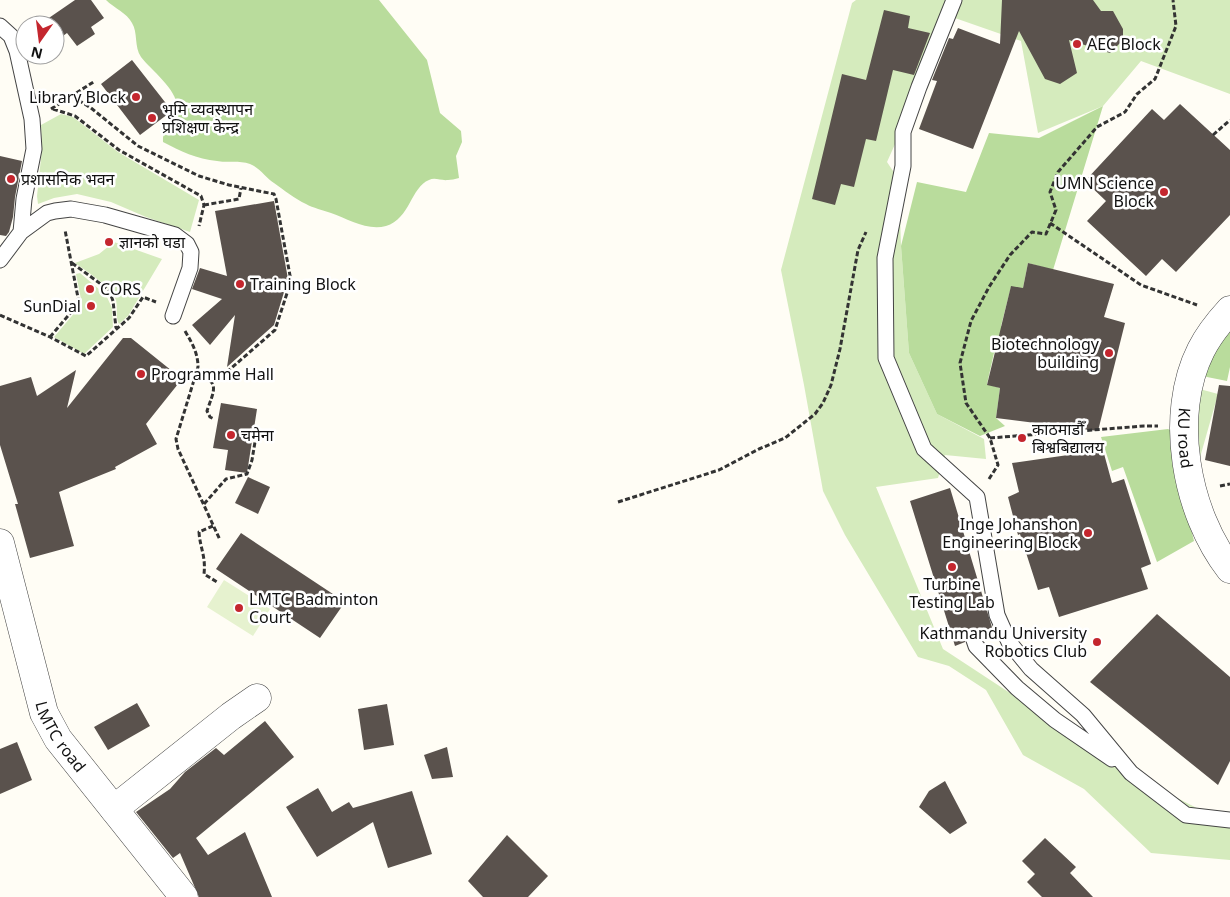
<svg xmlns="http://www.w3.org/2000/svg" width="1230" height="897" font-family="Georgia,'Noto Sans Devanagari',serif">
<rect width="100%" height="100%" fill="#fffdf5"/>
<path fill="#d5ebbd" d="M856 0H1230V94L1141 61 1103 106 1038 133 1021 41 952 17 887 162 899 180 901 246 909 353 937 414 984 439 986 459 945 455 938 478 876 487 943 649 1144 781 1230 825V860L1151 853 1084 789 1023 755 986 690 949 666 918 657 845 535 823 491 804 385 781 270 852 3Z
M61 114 73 117 118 152 199 200 190 232 146 217 111 202 77 194 54 198 38 204 37 196 42 149 41 125Z
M114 242 162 259 128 316 119 324C115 317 118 308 116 300 111 286 87 272 75 263L99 254Z
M80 273 106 295 112 308 113 327 84 354 54 337 82 304 76 274Z
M1196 388 1218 394 1199 461 1189 426Z"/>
<path fill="#b9dc9c" d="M106 0H379L427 60 440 113 461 131 462 142 456 156 459 178C455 179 451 180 448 180 441 181 435 177 429 180 411 187 410 219 386 226 367 231 348 219 331 213 323 210 313 208 306 204 295 199 284 190 274 183 266 178 260 168 250 164 239 160 228 163 217 161 197 159 180 151 163 142 162 126 178 120 177 107 177 89 151 70 141 57 134 47 138 32 132 23 127 13 114 8 106 0Z
M1103 106 1053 270 1028 263 1023 288 1011 287 1001 326 1013 329 1008 352 994 353 987 384 1000 388 996 418 1005 426 980 436 937 414 909 353 901 246 917 182 966 192 989 133 1039 138Z
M1230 318V367L1227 381 1202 376Z
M1168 429 1174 432 1178 473 1194 541 1157 562 1123 467 1112 471 1101 437Z"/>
<path fill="#e6f2cf" d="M224 580 270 609 253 636 207 607Z"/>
<path fill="#5a524d" d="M75 0H91L104 18 91 27 95 34 77 46 67 33 56 41 55 25H45L43 22Z
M1002 0H1093L1101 11H1113L1123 29V40L1110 53 1069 40 1077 73 1060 84 1045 79 1019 31 973 149 919 129 937 81 932 80 949 38 953 39 958 28 1000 44Z
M884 10 910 16 908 28 930 33 914 75 893 70 876 141 866 139 854 187 841 184 835 205 812 199 842 74 866 80Z
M132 60 172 111 140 135 101 84Z
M1180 104 1230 150V215L1176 272 1162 259 1146 276 1087 221 1106 201 1085 181 1152 109 1164 120Z
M0 156 22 161 15 197 13 217 9 232 6 236 0 235Z
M274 201 288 279 274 325 227 367 235 315 210 345 192 325 222 299 192 289 200 268 227 276 215 211Z
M1028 263 1114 284 1104 317 1125 323 1098 431 996 418 1000 388 987 385 1011 286 1023 288Z
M123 338H131L182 379 146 424 157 444 115 467 116 469 59 492 74 546 30 558 15 504H18L0 445V386L31 377 37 396 76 370 67 408Z
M1219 385 1230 386V466L1205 460Z
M221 403 257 409 247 473 225 470 228 450 213 448Z
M1103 450 1112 483 1124 479 1151 564 1141 568 1148 589 1059 617 1049 587 1038 590 1020 534 1018 535 1008 497 1019 492 1012 463Z
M248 477 270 487 258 514 235 503Z
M950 488 994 634 983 637 980 633 972 631 967 634 965 642 955 646 910 501Z
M241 533 345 602 320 638 216 569Z
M1157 614 1230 677V761L1218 785 1090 682Z
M137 703 150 726 108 750 94 727Z
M387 704 394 745 364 750 358 709Z
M265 721 294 757 196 838 208 855 245 832 272 897H199L180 853 173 858 136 812 170 789 185 772 216 748 224 755Z
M17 742 32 780 0 794V749Z
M447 747 453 777 432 779 424 755Z
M945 781 967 823 950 834 919 807 929 791Z
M318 788 332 812 349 802 353 808 412 791 432 854 388 868 373 822 317 857 286 807Z
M507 835 548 876 528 897H483L468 881Z
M1045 838 1076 867 1070 873 1093 897H1042L1027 882 1035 874 1022 861Z"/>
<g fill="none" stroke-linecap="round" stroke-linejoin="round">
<defs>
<path id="lane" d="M954 0 919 87 903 132V166L885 258 886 358 924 449 977 497 997 615 1009 642 1031 669 1083 715 1131 773 1186 815 1230 820
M0 26 11 36 17 51 32 119 34 149 24 199 21 232
M0 260 21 232 47 213 55 211 71 209 105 215 175 235 187 244 191 252 190 268 173 316
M974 640 976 646 1017 688 1055 720 1112 759"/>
<g id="street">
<path id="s1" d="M1230 310C1219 322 1208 336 1201 350 1168 415 1186 513 1230 569"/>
<path id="s2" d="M0 543 44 713 58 739 184 897"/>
<path d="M114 809 231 716 257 698"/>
</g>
</defs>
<use href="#lane" stroke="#444" stroke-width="17"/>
<use href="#street" stroke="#444" stroke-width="29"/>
<path stroke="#333" stroke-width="3" stroke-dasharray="5 2.5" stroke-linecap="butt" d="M72 96 91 108 138 146 199 176 229 185 274 194 276 199 291 281 275 330 228 371 218 375 212 382
M51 109 95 81
M53 109 75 116 119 150 201 196 204 205 199 226
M1213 135 1230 120
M204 205 239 199 241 188
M1050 223 1141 285 1197 305
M72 263 109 290 113 301 116 328
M0 315 50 337 86 356 129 318 143 297 156 302
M185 331C192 343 198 353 198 367L176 439 178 449 220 540
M50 337 79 303 65 230
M196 374C222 381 213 392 207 411L210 417 214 419
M990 438 1144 426H1158
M989 479 998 465 990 438 966 403 960 363 971 321 989 287 1010 255 1032 232 1046 234 1056 210 1050 192 1058 172 1097 127 1125 112 1137 94 1155 79 1176 26 1173 0
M1220 486 1230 484
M618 502 719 470 759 449 785 438 815 414 823 403 831 385 840 349 858 250 866 232
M204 504 226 479 247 474 252 460 256 436
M213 526 199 532C200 548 206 556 204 574L217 582"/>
<use href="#lane" stroke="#fff" stroke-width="15"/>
<use href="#street" stroke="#fff" stroke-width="28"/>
</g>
<g fill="#c4262e" stroke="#fff" stroke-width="2">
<circle cx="1077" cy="44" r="5"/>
<circle cx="136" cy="97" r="5"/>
<circle cx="152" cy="118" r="5"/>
<circle cx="11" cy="179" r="5"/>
<circle cx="1164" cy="192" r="5"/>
<circle cx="109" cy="242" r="5"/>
<circle cx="240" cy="284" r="5"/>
<circle cx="90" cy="289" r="5"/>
<circle cx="91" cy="306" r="5"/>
<circle cx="1109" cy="353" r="5"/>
<circle cx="141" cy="374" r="5"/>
<circle cx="231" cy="435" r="5"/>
<circle cx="1022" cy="438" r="5"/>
<circle cx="1088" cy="533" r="5"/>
<circle cx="952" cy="567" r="5"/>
<circle cx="239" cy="608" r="5"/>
<circle cx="1097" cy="642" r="5"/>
</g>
<g text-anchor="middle" stroke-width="5" stroke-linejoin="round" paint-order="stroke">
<g font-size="16" fill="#111" stroke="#fff" text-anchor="start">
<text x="1087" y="50">AEC Block</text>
<text x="126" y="103" text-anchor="end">Library Block</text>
<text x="162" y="115">भूमि व्यवस्थापन<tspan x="162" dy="18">प्रशिक्षण केन्द्र</tspan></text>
<text x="21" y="185">प्रशासनिक भवन</text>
<text x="1154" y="189" text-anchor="end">UMN Science<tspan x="1154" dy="18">Block</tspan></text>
<text x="119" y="248">ज्ञानको घडा</text>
<text x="250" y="290">Training Block</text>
<text x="100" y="295">CORS</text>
<text x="81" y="312" text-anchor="end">SunDial</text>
<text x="1099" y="350" text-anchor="end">Biotechnology<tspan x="1099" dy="18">building</tspan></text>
<text x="151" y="380">Programme Hall</text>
<text x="1032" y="435">काठमाडौँ<tspan x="1032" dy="18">बिश्वबिद्यालय</tspan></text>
<text x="241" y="441">चमेना</text>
<text x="1078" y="530" text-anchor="end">Inge Johanshon<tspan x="1078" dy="18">Engineering Block</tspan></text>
<text x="952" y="590" text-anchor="middle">Turbine<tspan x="952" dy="18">Testing Lab</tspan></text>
<text x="249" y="605">LMTC Badminton<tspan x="249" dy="18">Court</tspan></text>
<text x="1087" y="639" text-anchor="end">Kathmandu University<tspan x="1087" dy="18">Robotics Club</tspan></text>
</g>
<g font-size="16" fill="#111" stroke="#fff">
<text dy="6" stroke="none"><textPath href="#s1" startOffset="140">KU road</textPath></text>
<text dy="6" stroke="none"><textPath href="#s2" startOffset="204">LMTC road</textPath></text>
</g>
</g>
<g transform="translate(40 40) rotate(194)"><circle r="24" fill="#ffffff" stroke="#a0a0a0"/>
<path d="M0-4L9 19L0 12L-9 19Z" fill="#c4262e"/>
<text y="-8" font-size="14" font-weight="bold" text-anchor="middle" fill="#111111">N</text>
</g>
</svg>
